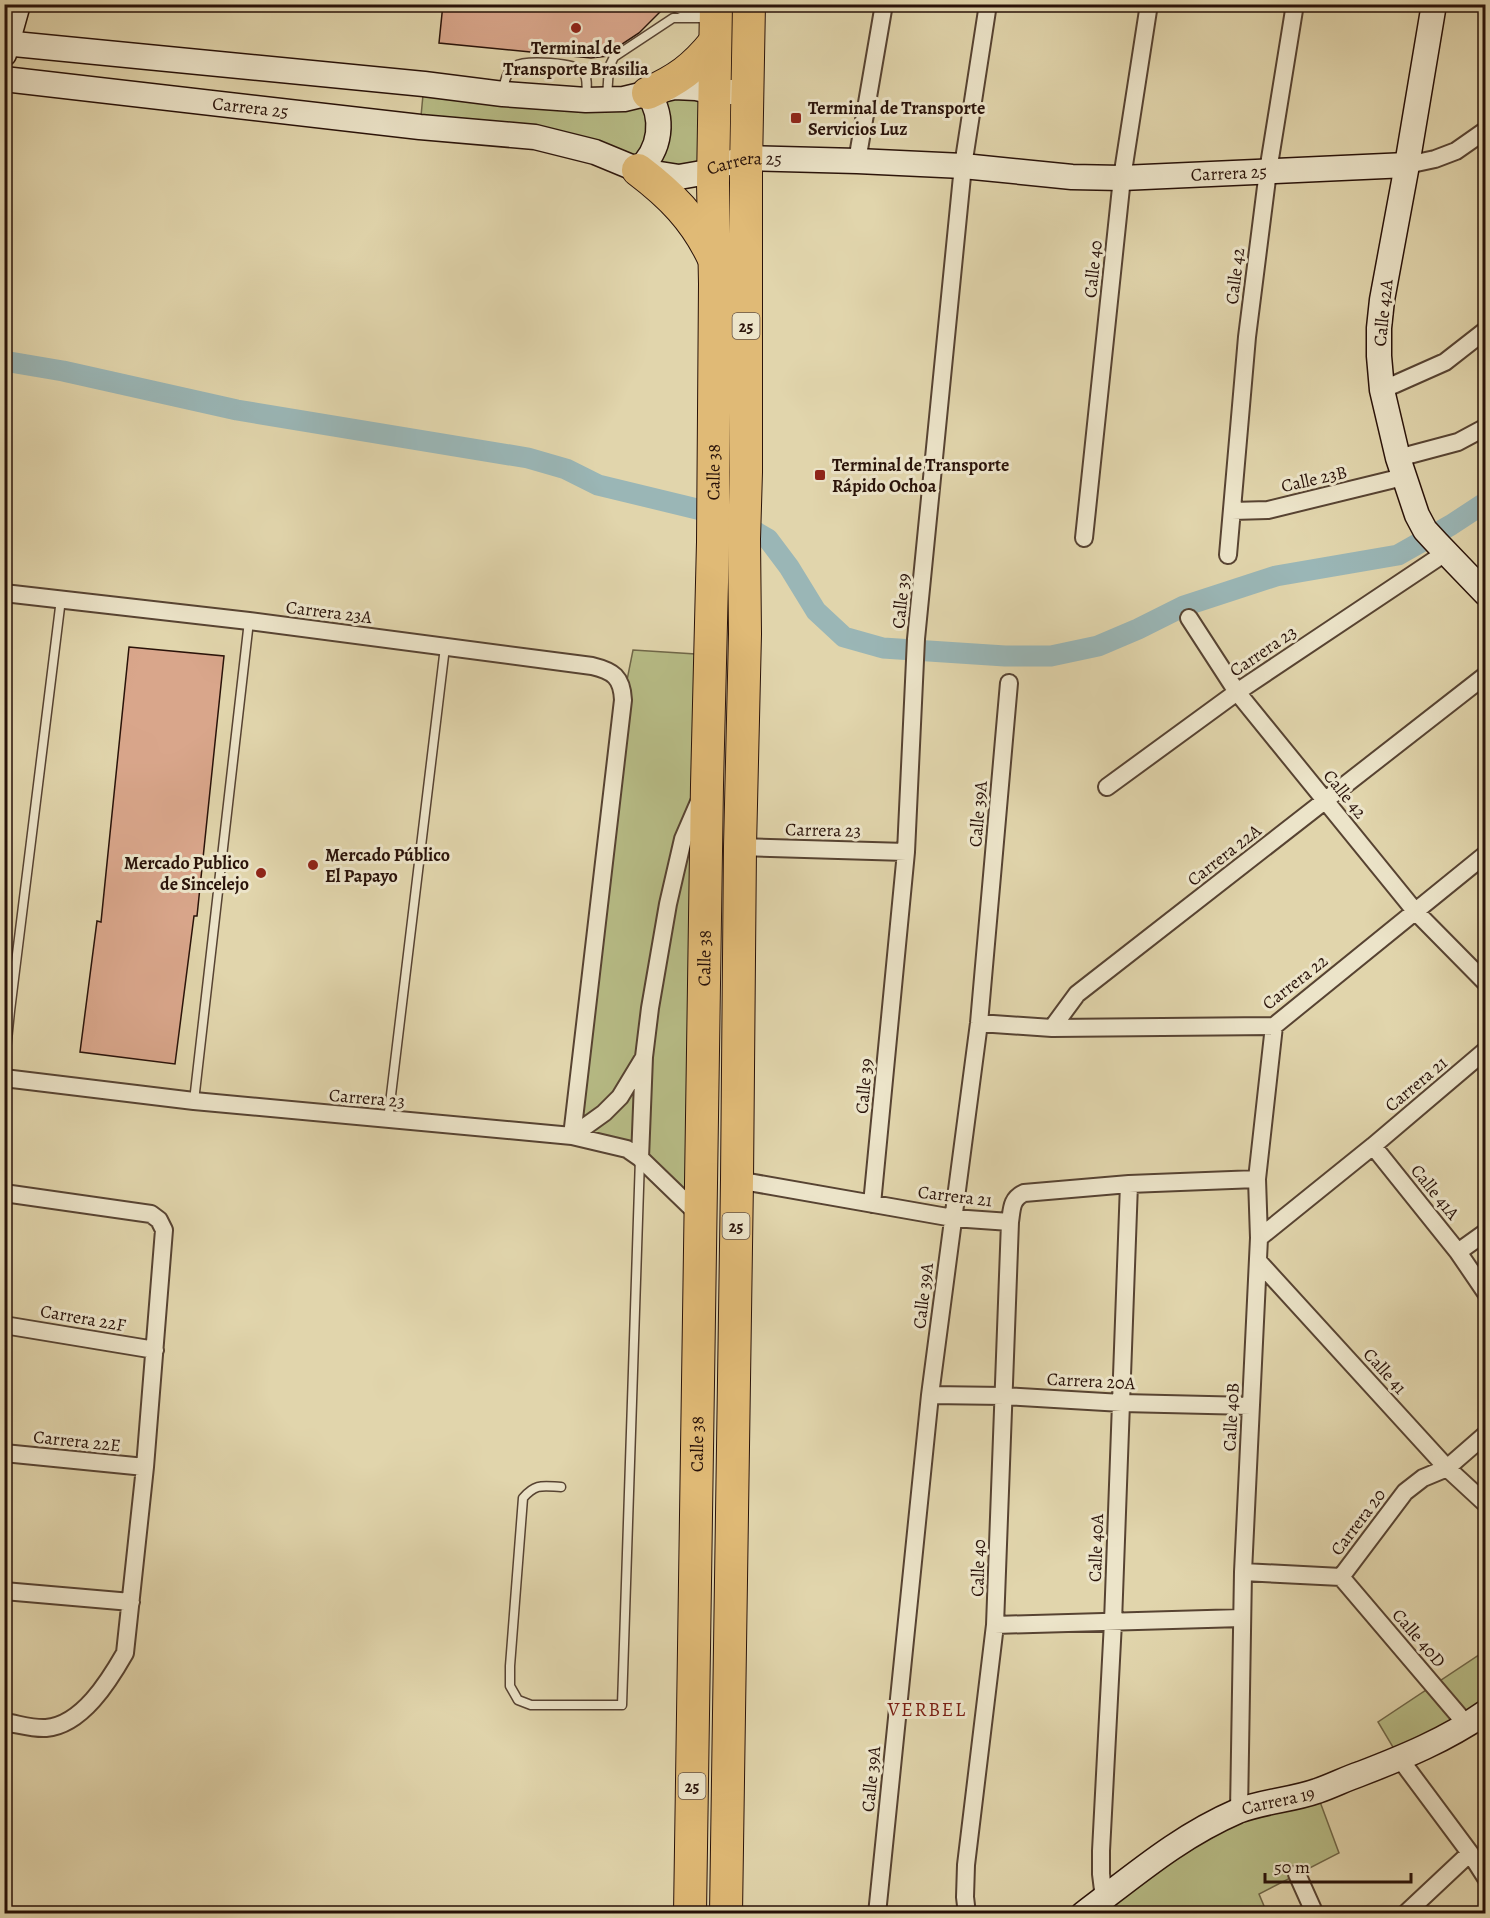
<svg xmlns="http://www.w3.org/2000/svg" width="1490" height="1918" font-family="Alegreya,serif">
<rect width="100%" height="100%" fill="#e1d5ac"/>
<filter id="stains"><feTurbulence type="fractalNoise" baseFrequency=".00333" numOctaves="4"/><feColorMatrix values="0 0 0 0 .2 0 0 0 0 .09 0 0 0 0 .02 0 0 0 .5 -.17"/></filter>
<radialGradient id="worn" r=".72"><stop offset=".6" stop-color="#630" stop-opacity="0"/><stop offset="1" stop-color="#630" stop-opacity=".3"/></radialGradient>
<path fill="#b7bc86" stroke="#706748" stroke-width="1.5" d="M424 84 715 92 714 178 595 152 420 127Z
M633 650 711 655 700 1216 640 1158 572 1136 623 700Z
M1485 1651V1712L1400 1759 1378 1722Z
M1316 1791 1339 1853 1259 1894 1267 1913H1108L1138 1870 1167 1850Z"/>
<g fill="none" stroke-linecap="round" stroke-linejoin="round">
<path stroke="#9ab6b6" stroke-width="21" d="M4 361 63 371 237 410 528 458 566 469 598 485 730 517 768 539 789 567 816 611 844 637 883 648 1005 656H1051L1098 646 1138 629 1184 606 1276 576 1398 555 1451 525 1486 502"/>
</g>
<path fill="#d9a68b" stroke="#291209" stroke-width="1.5" d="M443 4H667V5L639 33 610 52 608 56 591 58 439 43Z
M129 647 224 656 197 916H194L175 1064 80 1052 97 921 101 922Z"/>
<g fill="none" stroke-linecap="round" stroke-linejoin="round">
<defs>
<path id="lane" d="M673 4 674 7 681 10H709
M503 91C504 82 506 72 515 66 525 60 576 62 583 72 589 79 586 91 586 99
M607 97 609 67 614 57 673 18H710
M4 1070 10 1011 61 599
M194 1101 249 621
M388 1120 445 647
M561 1487C543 1486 536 1483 523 1498L510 1666V1686L518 1700 531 1705H622L640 1158"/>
<path id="street" d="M857 161 884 4
M1407 165 1435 159 1456 151 1486 130
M1382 390 1445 362 1486 330
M1398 458 1458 442 1486 427
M1232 511 1268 510 1403 477
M1084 538 1122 178 1149 4
M1228 555 1247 337 1268 171 1295 4
M4 593 249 621 592 666C613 671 622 677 623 700L572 1136
M1189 618 1237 692 1415 911 1486 983
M1107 787 1237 692 1445 553
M740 847 906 852
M979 1023 1052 1028 1274 1026 1486 854
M1052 1028 1077 994 1486 675
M4 1078 194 1101 572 1136 627 1149 640 1158 700 1216
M572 1136 604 1113 620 1097 643 1059
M1373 1146 1458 1252 1486 1293
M640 1158 644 1057 650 1008 668 904 683 839 699 802
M737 1180 953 1218 1010 1222C1012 1209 1011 1199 1024 1193L1129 1184 1257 1179
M4 1193 151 1214 159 1220 164 1230 145 1467 125 1653C109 1681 82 1725 46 1728 33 1729 18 1724 4 1722
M872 1204 906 852 916 639 963 166 988 4
M1259 1238 1373 1146 1486 1050
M1458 1252 1486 1232
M1258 1261 1447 1468 1486 1504
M4 1325 155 1350
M930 1395 1005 1396 1122 1403 1251 1406
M4 1453 145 1467
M1243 1572 1341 1577 1405 1492 1423 1478 1447 1468 1486 1434
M1341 1577 1467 1725
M4 1591 131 1602
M995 1625 1242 1618
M1400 1759 1470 1853 1486 1878
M1239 1811 1243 1572 1259 1238 1257 1179 1274 1026
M1297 1874 1315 1914
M877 1914 930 1395 979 1023 1009 683
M967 1914 965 1897 966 1865 995 1625 1010 1222
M1106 1914 1101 1874V1851L1113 1622 1129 1184
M1405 1914 1470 1853"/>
<g id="secondary">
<path d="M1434 4 1407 165 1382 300 1379 328V356L1382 390 1398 458 1417 515 1425 530 1437 543 1486 594"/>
<path d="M4 43 424 84 503 94 586 100 624 99 674 87 696 88 715 92H748"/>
<path d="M4 54 18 4"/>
<path id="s1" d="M4 79 420 127 535 137 595 152 641 171 679 177 702 173 714 167 747 158 857 161 963 166 1072 177 1122 178 1407 165"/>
<path d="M638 170C661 150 665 118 648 93"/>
<path id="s2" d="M1083 1914C1135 1875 1178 1837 1238 1811 1264 1801 1292 1800 1317 1791 1332 1786 1345 1779 1360 1774 1404 1757 1446 1740 1486 1712"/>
</g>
<g id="highway">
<path d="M648 93C677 80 694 68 714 43"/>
<path d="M638 170C671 195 695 219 713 257"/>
<path id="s3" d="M690 1914 707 785 713 542 715 284 713 183 716 4"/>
<path d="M726 1914 737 1180 740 847 745 634 744 539 746 472V167L749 4"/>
</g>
</defs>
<use href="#lane" stroke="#574332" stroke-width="11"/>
<use href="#street" stroke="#574332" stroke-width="20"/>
<use href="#secondary" stroke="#291209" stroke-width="27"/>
<use href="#highway" stroke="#291209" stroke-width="34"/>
<use href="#lane" stroke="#ece4c9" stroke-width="8"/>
<use href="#street" stroke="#ece4c9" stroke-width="16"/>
<use href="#secondary" stroke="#ece4c9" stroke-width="24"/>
<use href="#highway" stroke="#e0ba76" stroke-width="32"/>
</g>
<g fill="#8f2418" stroke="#ece4c9" stroke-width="2">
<circle cx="576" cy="28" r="6"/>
<rect x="790" y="112" width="12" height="12" rx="3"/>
<rect x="814" y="469" width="12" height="12" rx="3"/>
<circle cx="313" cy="865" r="6"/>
<circle cx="261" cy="873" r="6"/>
</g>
<g text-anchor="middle" stroke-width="6" stroke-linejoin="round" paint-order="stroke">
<g fill="#ece4c9" stroke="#645143" stroke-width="1.5">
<rect x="732.5" y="313" width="27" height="26" rx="4.5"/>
<rect x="722.5" y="1213" width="27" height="26" rx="4.5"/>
<rect x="678.5" y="1773" width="27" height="26" rx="4.5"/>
</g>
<g font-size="16" font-weight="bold" fill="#291209">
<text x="746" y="332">25</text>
<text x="736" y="1232">25</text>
<text x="692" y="1792">25</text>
</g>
<g font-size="18" font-weight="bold" fill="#291209" stroke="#ece4c9" text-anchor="start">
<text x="576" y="54" text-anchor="middle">Terminal de<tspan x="576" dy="21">Transporte Brasilia</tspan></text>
<text x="808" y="114">Terminal de Transporte<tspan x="808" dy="21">Servicios Luz</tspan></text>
<text x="832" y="471">Terminal de Transporte<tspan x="832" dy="21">Rápido Ochoa</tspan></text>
<text x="325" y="861">Mercado Público<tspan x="325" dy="21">El Papayo</tspan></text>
<text x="249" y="869" text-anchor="end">Mercado Publico<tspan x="249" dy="21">de Sincelejo</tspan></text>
</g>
<g font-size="18" fill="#291209" stroke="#ece4c9">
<text dy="6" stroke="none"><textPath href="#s1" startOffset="248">Carrera 25</textPath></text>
<text dy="6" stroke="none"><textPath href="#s1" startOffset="752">Carrera 25</textPath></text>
<text dy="6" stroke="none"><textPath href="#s1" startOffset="1238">Carrera 25</textPath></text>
<text transform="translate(1093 269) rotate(-84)" y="6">Calle 40</text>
<text transform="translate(1235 276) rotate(-83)" y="6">Calle 42</text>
<text transform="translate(1383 313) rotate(-84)" y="6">Calle 42A</text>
<text dy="6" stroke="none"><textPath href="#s3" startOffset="1442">Calle 38</textPath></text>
<text transform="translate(1314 479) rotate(-13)" y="6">Calle 23B</text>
<text transform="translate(901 601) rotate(-84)" y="6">Calle 39</text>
<text transform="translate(329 612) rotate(7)" y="6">Carrera 23A</text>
<text transform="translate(1263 651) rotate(-34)" y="6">Carrera 23</text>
<text transform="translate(1345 794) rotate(51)" y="6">Calle 42</text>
<text transform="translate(978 814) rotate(-85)" y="6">Calle 39A</text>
<text transform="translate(823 830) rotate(1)" y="6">Carrera 23</text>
<text transform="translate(1224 855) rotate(-38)" y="6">Carrera 22A</text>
<text dy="6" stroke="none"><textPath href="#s3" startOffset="956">Calle 38</textPath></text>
<text transform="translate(1295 982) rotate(-38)" y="6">Carrera 22</text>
<text transform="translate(1416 1084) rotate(-40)" y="6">Carrera 21</text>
<text transform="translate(864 1086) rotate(-85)" y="6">Calle 39</text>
<text transform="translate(367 1098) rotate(5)" y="6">Carrera 23</text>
<text transform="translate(1435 1192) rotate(51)" y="6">Calle 41A</text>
<text transform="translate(955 1196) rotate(7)" y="6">Carrera 21</text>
<text transform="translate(923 1296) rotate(-83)" y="6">Calle 39A</text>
<text transform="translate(83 1318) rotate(10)" y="6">Carrera 22F</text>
<text transform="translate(1385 1371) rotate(48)" y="6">Calle 41</text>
<text transform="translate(1091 1381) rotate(3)" y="6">Carrera 20A</text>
<text transform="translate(1231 1417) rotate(-87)" y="6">Calle 40B</text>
<text transform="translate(77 1441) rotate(6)" y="6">Carrera 22E</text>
<text dy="6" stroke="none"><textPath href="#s3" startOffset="470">Calle 38</textPath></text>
<text transform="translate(1358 1522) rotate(-53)" y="6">Carrera 20</text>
<text transform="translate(1096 1548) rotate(-88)" y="6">Calle 40A</text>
<text transform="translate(978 1568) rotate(-88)" y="6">Calle 40</text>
<text transform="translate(1419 1638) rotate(49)" y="6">Calle 40D</text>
<text transform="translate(871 1779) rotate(-84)" y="6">Calle 39A</text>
<text dy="6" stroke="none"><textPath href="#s2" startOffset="228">Carrera 19</textPath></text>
</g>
<g font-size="20" letter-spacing="1.5" fill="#7a1f14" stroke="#ece4c9">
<text x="927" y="1716">VERBEL</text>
</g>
</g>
<rect width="1490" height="1918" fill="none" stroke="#e1d5ac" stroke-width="24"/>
<rect x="6" y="6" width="1478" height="1906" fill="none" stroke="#291209" stroke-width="3"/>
<rect x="12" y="12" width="1466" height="1894" fill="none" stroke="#291209" stroke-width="1.5"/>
<path d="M1265 1873v9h146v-9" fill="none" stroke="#291209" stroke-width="3"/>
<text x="1274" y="1873" font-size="18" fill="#291209" stroke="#ece4c9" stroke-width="4.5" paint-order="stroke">50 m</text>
<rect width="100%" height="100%" filter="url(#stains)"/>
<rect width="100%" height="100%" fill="url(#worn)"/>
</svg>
